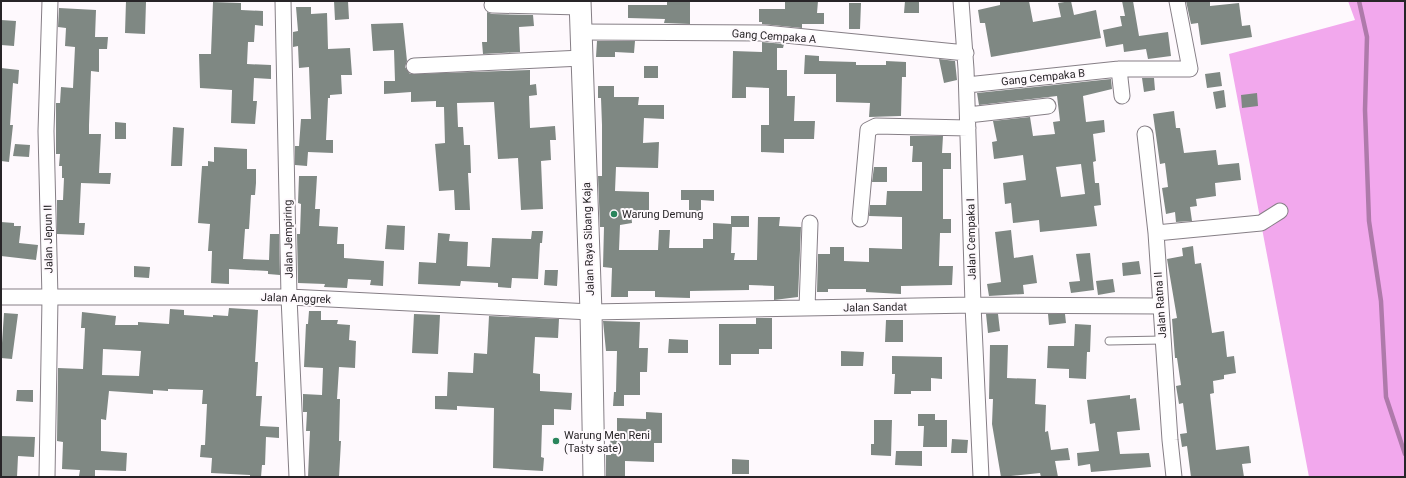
<svg xmlns="http://www.w3.org/2000/svg" width="1406" height="478" font-family="Roboto,sans-serif">
<rect width="100%" height="100%" fill="#fef9fd"/>
<path fill="#f2a8ed" d="M1348 1H1405V477H1309L1229 54 1355 20Z"/>
<g fill="none" stroke-linecap="round" stroke-linejoin="round">
<path stroke="#ae7aaa" stroke-width="4.5" d="M1359 1 1367 37 1365 110 1369 221 1381 301 1386 397 1405 454"/>
</g>
<path fill="#7f8883" fill-rule="evenodd" d="M126 1 146 2 145 34 125 33Z
M334 1H348L349 19 335 20Z
M667 1H690V24L664 23 665 19 628 18V5H667Z
M785 1H818L817 13H824V24H802V28L762 24V22H759V9H785Z
M905 1 919 2V13H904Z
M1000 1H1029L1033 22 1061 17 1058 3 1071 1 1074 15 1096 10 1101 38 991 57 985 23H980L978 10 1000 5Z
M1122 1H1133L1139 36 1168 32 1171 56 1148 59 1146 49 1124 52 1123 44 1106 47 1103 30 1122 26 1120 16H1125Z
M1186 1H1210V6L1239 3 1242 26 1250 25 1252 37 1201 45 1198 23 1191 24Z
M213 2 241 3V10L263 11V26L255 25 254 42H248L247 64 271 65V79L254 78 253 101H257L255 124 231 123 232 90 200 88 199 54H211Z
M849 3H861L860 29H849Z
M296 7H311V14L327 13 328 49 350 48 352 75H341L342 94 330 95V98H328L326 140H333V153L308 152 307 166 295 165V146H299L301 119H311L309 67 299 68 298 46 293 47V32L298 31Z
M59 8 96 10 95 37H108L107 49H99V72L91 71 89 125V134H101L99 173H111L110 184 81 183 79 223H85L84 235 57 234V200H63L64 178H62V166H59L60 154H56V103H60L61 87 73 88 75 47 65 46 66 28 58 27Z
M487 12 492 14 533 15 534 26 519 27 520 52 483 54 482 42H487Z
M1 20 16 21 14 46 1 45Z
M403 23 407 61 405 67 410 74 530 70V85L536 84 537 95 529 96 530 128 555 126 556 140H550L551 160 541 161 543 209 521 210 518 158 498 159 494 102 457 103 458 127H463L464 145H470L471 173H468L470 210H455L454 190 439 191 435 144 445 143 444 107H436V101L411 102V92L384 94V81H395L394 50 373 51 371 24Z
M597 41H635L634 53 615 52V57H596Z
M762 42 784 44 783 48H777V70H787V96H795L794 121H815L814 139H784V153L761 152V125H769V88L746 87V98H732L733 51 762 52Z
M805 55 819 56V61L856 62V65H886V61L906 62V77H902L901 116 869 117 870 103 836 102V74H804Z
M939 59 955 61 957 80 944 83Z
M644 66H658V78H644Z
M1 68 19 70 18 84 13 83 10 125H13L9 162 1 161Z
M1220 72 1222 86 1207 88 1205 74Z
M1142 78H1154L1155 90 1144 92Z
M1111 79 1112 89 1083 96 1086 122 1104 120 1105 132 1093 134 1096 161 1093 162 1095 183H1099L1101 205 1094 206 1097 226 1040 232 1039 220 1013 223 1011 203 1005 204 1003 183 1026 180 1023 155 994 159 992 142 997 141 993 121 1030 117 1033 136 1055 134 1053 122 1060 121 1057 96 979 105 977 93ZM1081 164 1085 194 1061 197 1056 167Z
M598 86H614V97H639L638 105H664V119L644 118 643 143 659 142 658 168 616 167 615 191 649 192V214L631 213 632 223 620 225 619 250H658L659 230H670L669 248H703V239H713V223L731 224V216H749V227H732L731 253H735L734 260H757L758 217H780L779 226 801 227 798 297 774 300V286L749 285V290L690 291V298L655 297V291H628V297H611L612 268 603 267 604 227H600L598 176H602V125L601 98H598Z
M1224 90 1226 107 1216 109 1213 92Z
M1257 93 1258 106 1242 108 1241 95Z
M1174 111 1176 128H1180L1184 153 1216 150 1218 165 1239 163 1241 180 1215 183 1216 196 1196 199 1197 206 1190 207 1192 221 1176 222 1175 212 1166 214 1162 188 1168 187 1165 163 1160 164 1153 114Z
M115 122 126 123V139H115Z
M173 127 184 128 182 166H171Z
M910 136H943L942 153H951V169H943V219H951V233H940L939 266H953L952 285 901 286V294L866 292V289H828V292H817L818 254H830V247H844V261L869 262V248L902 249V217L869 216 870 205H886L887 191H922V162H912L913 146H910Z
M15 144 30 145 29 157 13 156Z
M214 147 247 149V169H256V183L255 195H251L249 229H245L243 259 269 260 270 234H279L280 275 268 274V271L229 269V284L211 283 212 251H208L210 224 198 223 202 166H208V161L214 162Z
M874 167H887V182H872Z
M299 176H317L315 209H320L319 226 338 227 337 244H344V258L384 261 383 286 370 285 371 280 348 279 347 288 324 287 325 284 298 283 297 234H300L301 204 298 203Z
M681 190H714V201L701 200V217H689V200H681Z
M1 222 14 223V226H21L19 243 38 245 36 260 1 256Z
M387 225 405 226 404 250 385 249Z
M1011 230 1014 258 1033 255 1037 283 1023 285 1024 294 989 296 987 284 1001 282 995 232Z
M532 231H543L542 243H540L538 279 512 278 511 288 498 287V283L461 281 460 286 418 284 419 262 436 263 438 233 450 234 449 241 468 242 467 266 490 267 492 238 531 239Z
M1193 246 1195 264 1201 263 1212 333 1224 331 1227 357 1234 356 1236 373 1224 375V379L1213 381 1214 393 1210 394 1216 450 1249 446 1251 463 1242 464 1244 477H1191L1187 446 1182 447 1180 434 1187 433 1183 403 1179 404 1176 386 1181 385 1177 358H1175L1172 319 1177 318 1167 259 1183 256 1182 248Z
M1090 253 1094 290 1071 293 1069 282 1080 281 1076 254Z
M1139 261 1141 274 1123 276 1122 263Z
M134 266 150 267 149 278 134 277Z
M545 270H558L557 286 544 285Z
M1113 279 1115 292 1098 295 1096 281Z
M229 308 258 310 255 362H258L256 396H262L260 426 279 427V438L266 437 265 465H262L261 477H250V475L211 473 212 458 200 457 201 445H205L207 404H202L203 390 168 389V391L153 390V394L109 391 106 420 101 419V451L127 453 126 471 95 470V477H93L79 476 80 470 62 469 63 442 57 441 58 368 83 369 85 328H81L82 312 116 316 115 325H138V322L169 324 170 309 184 310V315L213 317V315L228 316ZM103 349 141 351 139 376 102 375Z
M309 311H321V320H338L337 324 350 325 349 340 356 341 355 368 339 367 337 399H340L339 441H341L339 477H308L310 431H306L307 412H303V394L322 395 323 368 304 367 306 324H308Z
M4 313 18 314 12 359 1 358Z
M414 314 440 315 438 354 412 353Z
M986 314H998L1000 331 988 333Z
M1048 314H1065L1066 323 1049 325Z
M489 316 559 319 558 338 535 337 533 373 540 374V391L572 393 571 410 554 409V425H542L541 457 544 458 543 471 493 468 494 408 457 406V410L435 409V396H447L448 372 473 373 474 353 487 354Z
M756 318H772V349H759V354H731V365H719V324H756Z
M886 320H903V342H885Z
M603 321 640 322 639 348H648L647 372H640V395H624V406H613L614 392H616L617 351H606Z
M1075 324 1091 325 1090 352H1087L1086 379 1069 378V369L1047 368 1048 346H1074Z
M669 339 688 340V353H668Z
M990 345H1008L1007 378 1036 379 1035 404 1046 405 1045 432 1048 431 1051 450 1068 448 1070 460 1055 461 1058 477H1041L1040 473 1001 477 992 424 993 399H989Z
M841 351 864 352 863 366H841Z
M892 356 942 357V379L931 378V391H911V394H894L895 374H892Z
M17 390H33V402L16 401Z
M1130 395V399L1136 398 1140 430 1117 432 1120 454 1149 453 1151 467 1091 472 1090 464 1078 466 1077 453 1099 451 1095 423 1090 424 1087 400Z
M646 412 662 413V443H654V462L625 461V477H606V455H611L610 433H617V418L646 419Z
M918 414H935V420H947V447H923L924 426H918Z
M874 420H892L891 456 871 455V444H874Z
M1 436 35 437 34 457 18 456 17 477H1Z
M952 439 968 440 967 453H951Z
M896 451H922V466L895 465Z
M732 459 749 460V474H732Z"/>
<g fill="none" stroke-linecap="round" stroke-linejoin="round">
<defs>
<path id="lane" d="M1109 341 1163 340"/>
<path id="street" d="M283 1 289 297 297 477
M961 1 966 69 973 305 981 477
M492 5 581 7
M581 32 765 33 966 53
M414 66 582 58
M967 85 1119 69
M1122 96 1119 69H1190L1177 1
M968 115 1048 106
M1145 134 1156 233 1170 440 1174 477
M860 219 868 130 876 126 968 128
M1156 233 1261 223 1280 211
M1 297H289L591 312 973 305 1160 306
M807 308 810 223
M47 477 50 298 46 131 50 1"/>
<path id="secondary" d="M580 1 591 312 594 477"/>
</defs>
<use href="#lane" stroke="#867f86" stroke-width="9"/>
<use href="#street" stroke="#867f86" stroke-width="17"/>
<use href="#secondary" stroke="#867f86" stroke-width="23"/>
<use href="#lane" stroke="#fff" stroke-width="7"/>
<use href="#street" stroke="#fff" stroke-width="15"/>
<use href="#secondary" stroke="#fff" stroke-width="21"/>
</g>
<g fill="#2a855c" stroke="#fef9fd" stroke-width="1.5">
<circle cx="614" cy="214" r="4"/>
<circle cx="556" cy="441" r="4"/>
</g>
<g text-anchor="middle" stroke-width="4" stroke-linejoin="round" paint-order="stroke">
<g font-size="11" fill="#282528" stroke="#fef9fd">
<text transform="translate(774 36) rotate(4)" y="4">Gang Cempaka A</text>
<text transform="translate(1043 77) rotate(-6)" y="4">Gang Cempaka B</text>
<text transform="translate(48 239) rotate(-91)" y="4">Jalan Jepun II</text>
<text transform="translate(288 239) rotate(-91)" y="4">Jalan Jempiring</text>
<text transform="translate(588 239) rotate(-92)" y="4">Jalan Raya Sibang Kaja</text>
<text transform="translate(971 239) rotate(-91)" y="4">Jalan Cempaka I</text>
<text transform="translate(296 298) rotate(2)" y="4">Jalan Anggrek</text>
<text transform="translate(1160 305) rotate(-94)" y="4">Jalan Ratna II</text>
<text transform="translate(875 307) rotate(-1)" y="4">Jalan Sandat</text>
</g>
<g font-size="11" fill="#282528" stroke="#fef9fd" text-anchor="start">
<text x="622" y="218">Warung Demung</text>
<text x="564" y="439">Warung Men Reni<tspan x="564" dy="13">(Tasty sate)</tspan></text>
</g>
</g>
<rect width="1406" height="478" fill="none" stroke="#282528" stroke-width="4"/>
</svg>
